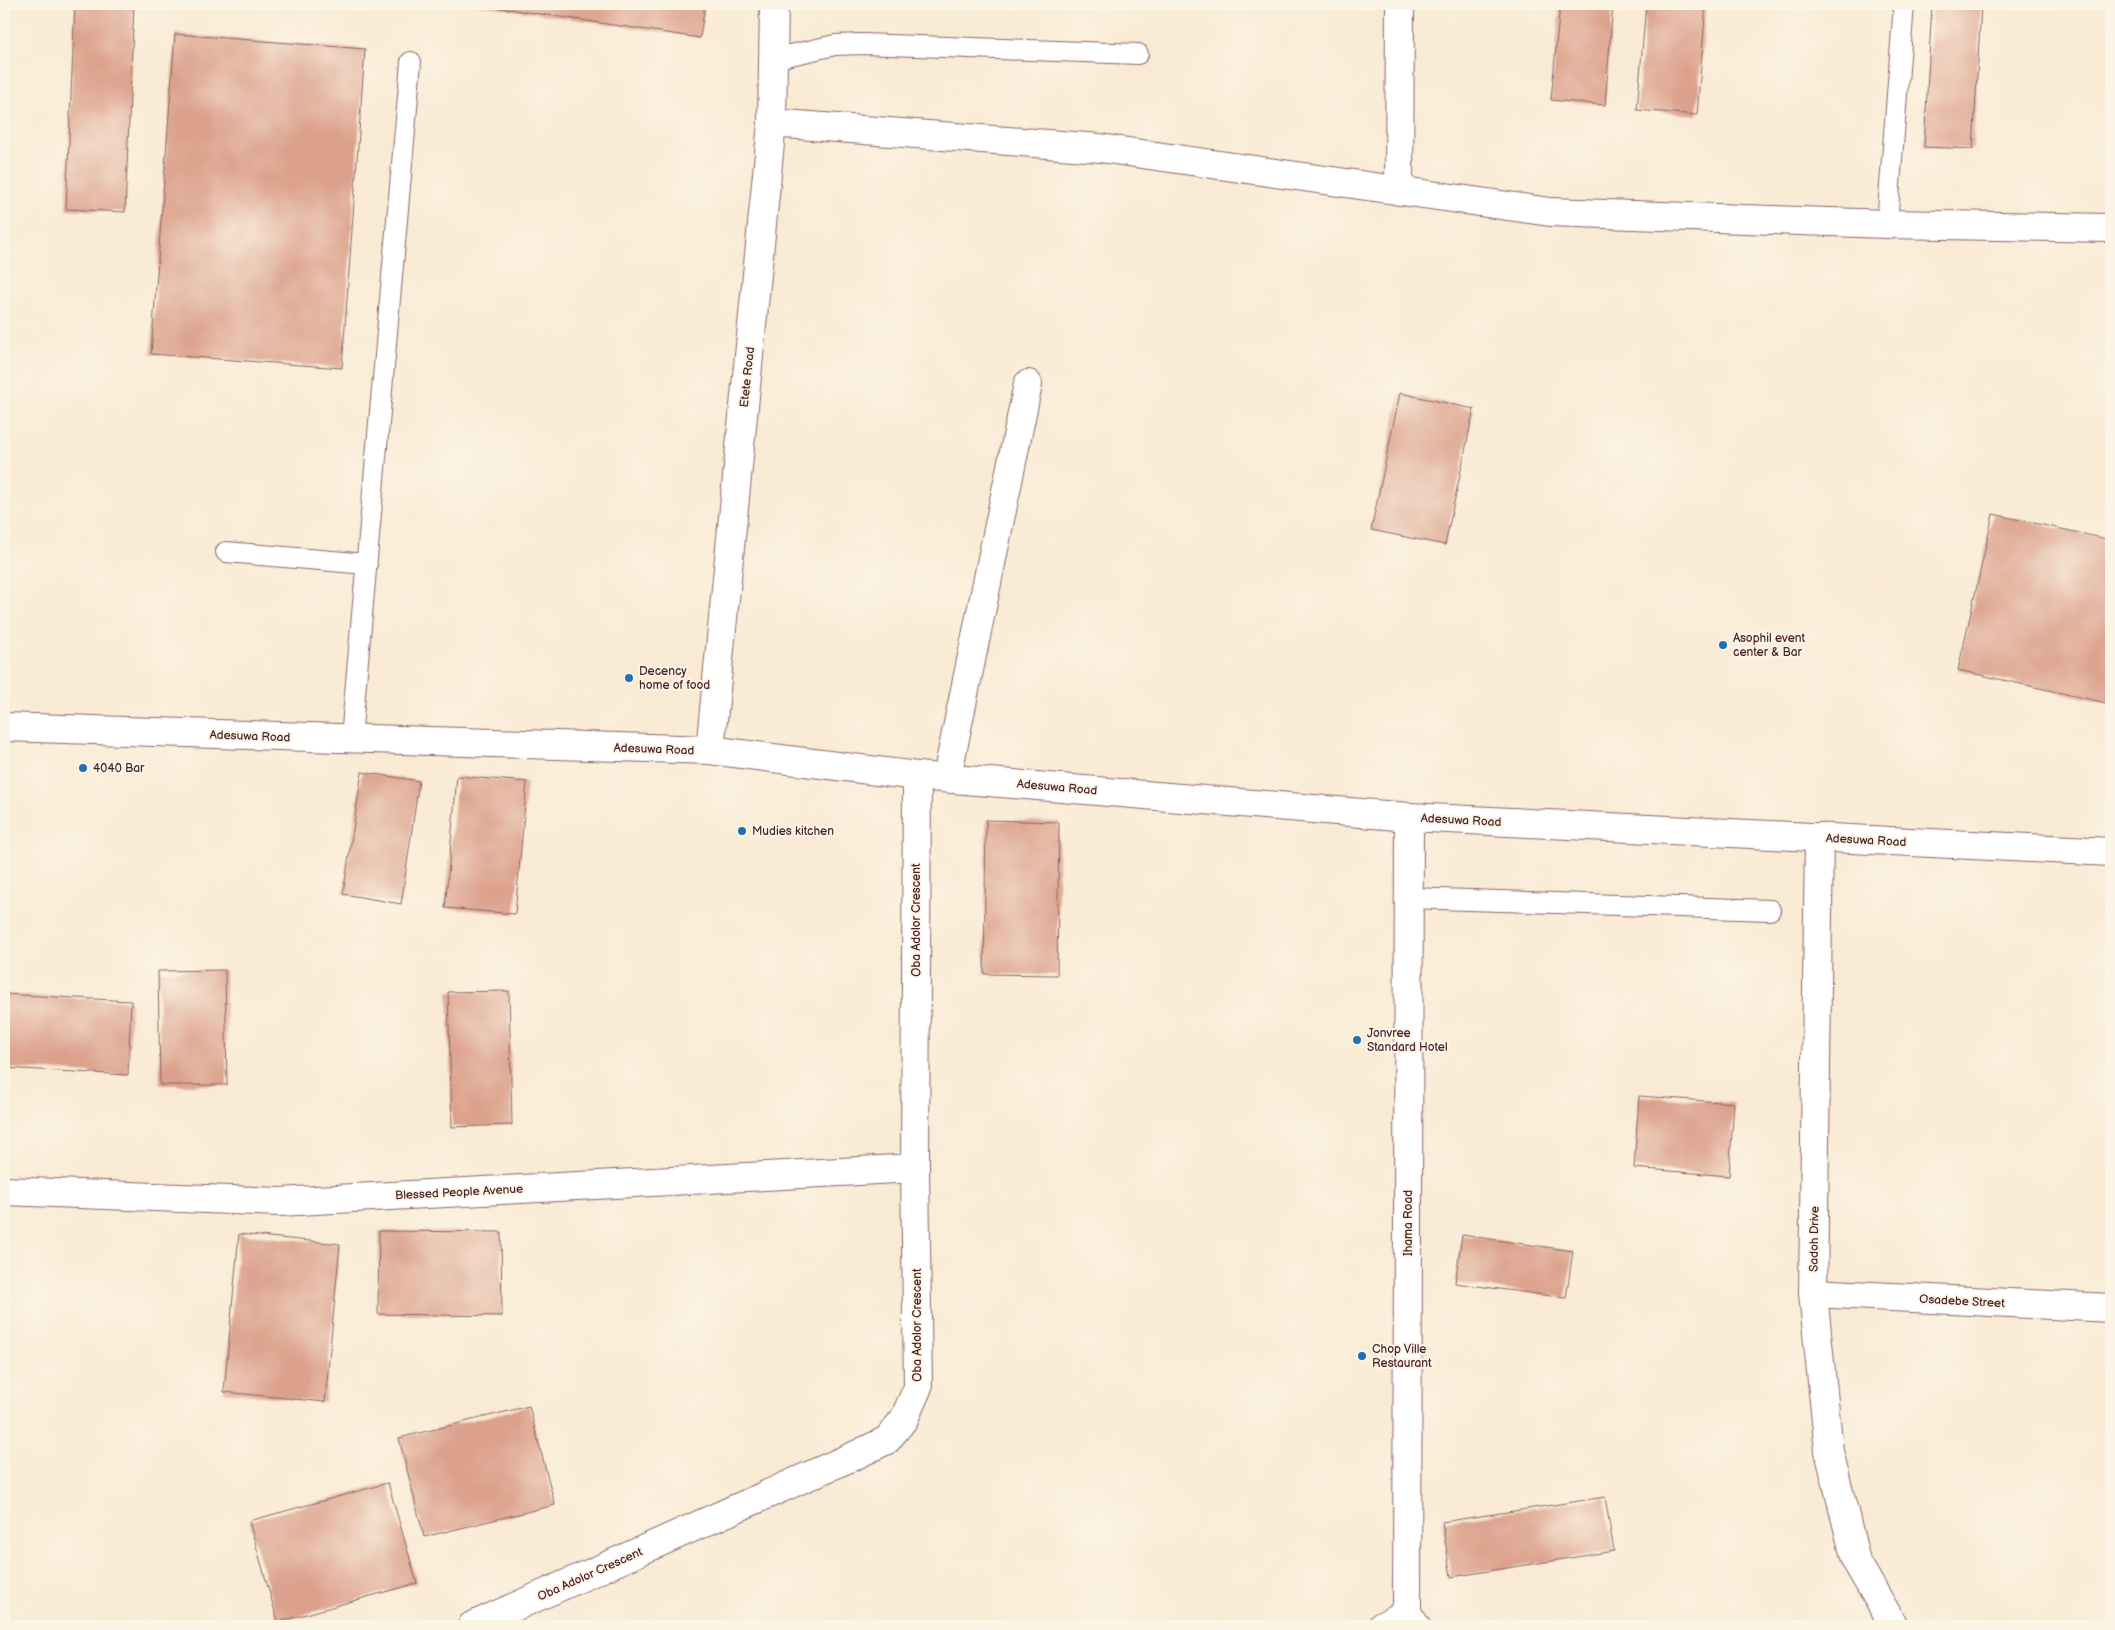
<svg xmlns="http://www.w3.org/2000/svg" width="2115" height="1630" font-family="'Balsamiq Sans',sans-serif">
<rect width="100%" height="100%" fill="#fcf5e5"/>
<filter id="ink" filterUnits="userSpaceOnUse"><feTurbulence type="fractalNoise" baseFrequency=".02" numOctaves="2"/><feDisplacementMap in="SourceGraphic" scale="10" xChannelSelector="R" yChannelSelector="G"/><feConvolveMatrix kernelMatrix="1 2 1 2 8 2 1 2 1" color-interpolation-filters="sRGB"/></filter>
<filter id="wash" filterUnits="userSpaceOnUse"><feTurbulence type="fractalNoise" baseFrequency=".0096" numOctaves="4" result="noise"/><feDisplacementMap in="SourceGraphic" scale="20" xChannelSelector="R" yChannelSelector="G"/><feGaussianBlur stdDeviation="1.12" result="paint"/><feColorMatrix in="noise" values="0 0 0 0 0 0 0 0 0 0 0 0 0 0 0 0 0 1.4 0 .05"/><feComposite in="paint" operator="in"/></filter>
<g filter="url(#wash)">
<rect width="100%" height="100%" fill="#f9ead4"/>
<g id="blocks">
<path fill="#dca18c" d="M75 4H134L125 212 66 209Z
M474 4H705L700 38Z
M1560 4H1613L1605 105 1551 100Z
M1646 4H1706L1697 115 1637 110Z
M1932 4 1981 5 1973 149 1924 147Z
M175 34 365 49 342 368 151 354Z
M1400 393 1474 409 1445 545 1371 530Z
M1993 514 2111 540V704L1958 670Z
M362 772 419 781 401 904 343 894Z
M457 776 527 782 515 914 445 908Z
M986 820 1059 822 1057 975 984 974Z
M225 970 227 1085H160L158 971Z
M509 991 512 1125 452 1127 448 992Z
M4 994 131 1001 128 1075 4 1068Z
M1639 1096 1734 1103 1729 1176 1634 1168Z
M379 1231 501 1232 502 1316 378 1314Z
M239 1234 340 1244 325 1402 224 1392Z
M1462 1235 1573 1251 1566 1298 1455 1283Z
M529 1406 555 1505 424 1537 399 1438Z
M388 1483 417 1583 278 1622 249 1521Z
M1605 1497 1614 1551 1451 1577 1442 1522Z"/>
</g>
</g>
<g filter="url(#ink)">
<use href="#blocks" fill-opacity="0" stroke="#876666" stroke-width="1"/>
<g fill="none" stroke-linecap="round" stroke-linejoin="round">
<defs>
<path id="service" d="M773 59 835 45 862 44 1138 54
M1887 224 1904 4
M226 552 367 564
M351 739 411 62
M1408 898 1770 910"/>
<path id="minor" d="M772 123 1100 148 1550 212 1887 224 2111 228
M1399 191 1400 4
M710 750 772 123 774 4
M947 777 1028 384
M1409 817 1407 1613 1416 1626
M1819 837 1813 1293 1829 1451 1856 1561 1894 1626
M4 1191 279 1202 915 1168
M1813 1293 2111 1308
M472 1626 858 1454 887 1440 904 1419 918 1387 915 1168 917 776
M1382 1626 1407 1613"/>
<path id="tertiary" d="M4 727 710 750 917 776 1409 817 2111 852"/>
</defs>
<use href="#service" stroke="#876666" stroke-width="22"/>
<use href="#minor" stroke="#876666" stroke-width="30"/>
<use href="#tertiary" stroke="#876666" stroke-width="30"/>
<use href="#service" stroke="#fff" stroke-width="20"/>
<use href="#minor" stroke="#fff" stroke-width="28"/>
<use href="#tertiary" stroke="#fff" stroke-width="28"/>
</g>
</g>
<g fill="#1f6fb2" stroke="#fcf5e5" stroke-width="2">
<circle cx="1723" cy="645" r="5"/>
<circle cx="629" cy="678" r="5"/>
<circle cx="83" cy="768" r="5"/>
<circle cx="742" cy="831" r="5"/>
<circle cx="1357" cy="1040" r="5"/>
<circle cx="1362" cy="1356" r="5"/>
</g>
<g text-anchor="middle" stroke-width="4" stroke-linejoin="round" paint-order="stroke">
<g font-size="12" fill="#4a1f2b" stroke="#fcf5e5">
<text transform="translate(747 377) rotate(-84)" y="4">Etete Road</text>
<text transform="translate(250 736) rotate(2)" y="4">Adesuwa Road</text>
<text transform="translate(654 749) rotate(2)" y="4">Adesuwa Road</text>
<text transform="translate(1057 787) rotate(5)" y="4">Adesuwa Road</text>
<text transform="translate(1461 820) rotate(3)" y="4">Adesuwa Road</text>
<text transform="translate(1866 840) rotate(3)" y="4">Adesuwa Road</text>
<text transform="translate(916 920) rotate(-90)" y="4">Oba Adolor Crescent</text>
<text transform="translate(459 1192) rotate(-3)" y="4">Blessed People Avenue</text>
<text transform="translate(1408 1223) rotate(-90)" y="4">Ihama Road</text>
<text transform="translate(1814 1239) rotate(-89)" y="4">Sadoh Drive</text>
<text transform="translate(1962 1301) rotate(3)" y="4">Osadebe Street</text>
<text transform="translate(917 1325) rotate(-90)" y="4">Oba Adolor Crescent</text>
<text transform="translate(590 1574) rotate(-24)" y="4">Oba Adolor Crescent</text>
</g>
<g font-size="12" fill="#4a1f2b" stroke="#fcf5e5" text-anchor="start">
<text x="1733" y="642">Asophil event<tspan x="1733" dy="14">center &amp; Bar</tspan></text>
<text x="639" y="675">Decency<tspan x="639" dy="14">home of food</tspan></text>
<text x="93" y="772">4040 Bar</text>
<text x="752" y="835">Mudies kitchen</text>
<text x="1367" y="1037">Jonvree<tspan x="1367" dy="14">Standard Hotel</tspan></text>
<text x="1372" y="1353">Chop Ville<tspan x="1372" dy="14">Restaurant</tspan></text>
</g>
</g>
<rect width="2115" height="1630" fill="none" stroke="#fcf5e5" stroke-width="20"/>
</svg>
